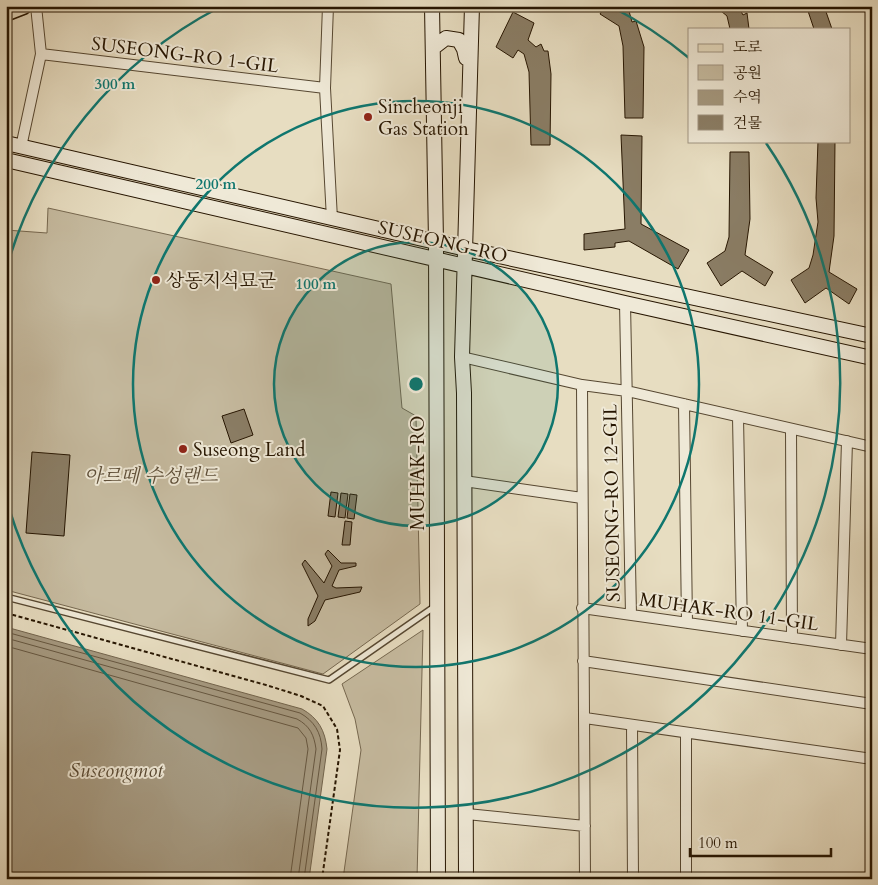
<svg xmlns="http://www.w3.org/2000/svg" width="878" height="885" font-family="Cardo,'Noto Serif KR',serif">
<rect width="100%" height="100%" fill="#e7ddc1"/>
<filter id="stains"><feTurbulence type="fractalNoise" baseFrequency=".004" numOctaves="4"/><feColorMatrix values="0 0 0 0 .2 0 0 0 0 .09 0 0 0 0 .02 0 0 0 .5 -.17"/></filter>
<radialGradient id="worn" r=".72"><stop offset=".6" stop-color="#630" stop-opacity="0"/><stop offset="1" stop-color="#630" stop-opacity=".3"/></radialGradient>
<path fill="#c6bba0" stroke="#766850" d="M48 208 391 284 402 408 416 416 420 604 323 674 6 590V230L47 233Z
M423 630 417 879H343L361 750 355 719 342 684Z"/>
<path fill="#a59980" stroke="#72644d" d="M6 627 302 709C318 718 325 730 327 749L309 879H6Z"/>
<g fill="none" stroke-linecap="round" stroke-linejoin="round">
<path stroke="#665740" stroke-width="1" d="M6 632 300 713C314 721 321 732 322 749L304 879
M6 638 297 719C310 726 314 735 316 749L298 879
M6 646 298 728 306 738 308 749 290 879"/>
</g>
<path fill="#8a7d65" stroke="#261501" d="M605 6H632L629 11 632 22 636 21 644 47 643 118H625L623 46 619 26 600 14Z
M715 6H738L743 15 747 13 749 29H730L727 16Z
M800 6H824L832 29H814L808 11Z
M513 12 534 23 528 40 536 47 541 44 544 51H548L551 74 550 145H531L529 72 524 54 518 50 513 58 496 47Z
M621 135 642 136 641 224 689 250 678 269 629 241 615 243V247L584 250V234L625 229Z
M818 141H835L834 236 829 272 857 289 849 304 826 288 805 303 791 280 809 268 813 255 818 222 816 198Z
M730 152H749L750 219 745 255 773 272 765 286 742 271 721 286 707 263 725 251 729 237Z
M244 409 253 435 231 443 222 416Z
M32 452 70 455 64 536 26 533Z
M331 492 338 493 335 517 328 516Z
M341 493 348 494 345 518 338 517Z
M350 494 357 495 354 519 347 518Z
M345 521 352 522 350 545H342Z
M328 550 341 563H356V566L339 570 332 586 336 588 362 587 360 592 325 600 315 621 308 626V619L318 596 302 564 305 560 324 583 332 566 325 554Z"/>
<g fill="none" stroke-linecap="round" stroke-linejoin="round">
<defs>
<path id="lane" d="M6 597 329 680 434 607"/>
<path id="street" d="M36 6 41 54 325 88
M328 6 325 88 332 219
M21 147 41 54
M625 303 631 615
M462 357 582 385 627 391 872 447
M582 385 585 879
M684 404 687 623
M738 417 742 631
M791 429 792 638
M464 481 582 498
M582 608 872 649
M841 645 847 441
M583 661 872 704
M585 718 872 759
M632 725 633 879
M686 733V879
M467 814 585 826"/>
<path id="secondary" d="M432 6 436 242 438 879
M433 48 446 38 459 40 464 49 466 58
M6 143 466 249 872 336
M6 160 625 303 872 358
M466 879 464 393 462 357 472 6"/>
<path id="primary" d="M6 13 24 6"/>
</defs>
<use href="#lane" stroke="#564731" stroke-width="8"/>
<use href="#street" stroke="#564731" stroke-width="12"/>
<use href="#secondary" stroke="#261501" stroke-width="16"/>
<use href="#primary" stroke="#261501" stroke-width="18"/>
<path stroke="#261501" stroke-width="2" stroke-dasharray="4 2.5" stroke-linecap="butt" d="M6 613 266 685 301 696 323 706 337 729 340 750 322 879"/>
<use href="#lane" stroke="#efe9d7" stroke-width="5"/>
<use href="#street" stroke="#efe9d7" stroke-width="10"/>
<use href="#secondary" stroke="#efe9d7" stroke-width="14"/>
<use href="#primary" stroke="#e7ddc1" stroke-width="15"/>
</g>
<circle cx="416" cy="384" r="142" fill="#0f766e" fill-opacity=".12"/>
<g fill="none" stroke="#0f766e" stroke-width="2.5">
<circle cx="416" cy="384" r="142"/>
<circle cx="416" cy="384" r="283"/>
<path d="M6 270A425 425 0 0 1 220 7M612 7A425 425 0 0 1 689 58M766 143A425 425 0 1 1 6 498"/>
</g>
<g fill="#8f2418" stroke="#efe9d7" stroke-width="2">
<circle cx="368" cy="117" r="5"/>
<circle cx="156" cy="280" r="5"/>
<circle cx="183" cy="449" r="5"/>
</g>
<g text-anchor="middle" stroke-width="4" stroke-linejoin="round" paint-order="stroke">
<g font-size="19" fill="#261501" stroke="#efe9d7">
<text transform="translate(185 54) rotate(7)" y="7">SUSEONG-RO 1-GIL</text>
<text transform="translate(443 241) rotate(13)" y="7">SUSEONG-RO</text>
<text transform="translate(417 473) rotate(-90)" y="7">MUHAK-RO</text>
<text transform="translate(611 503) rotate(-91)" y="7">SUSEONG-RO 12-GIL</text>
<text transform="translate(729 611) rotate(8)" y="7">MUHAK-RO 11-GIL</text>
</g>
<g font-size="19" fill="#261501" stroke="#efe9d7" text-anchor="start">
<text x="378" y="113">Sincheonji<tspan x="378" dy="22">Gas Station</tspan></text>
<text x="166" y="287">상동지석묘군</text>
<text x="193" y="456">Suseong Land</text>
</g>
<g font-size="19" font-style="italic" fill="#5e4f39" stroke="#efe9d7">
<text x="151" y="482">아르떼 수성랜드</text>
</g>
<g font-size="20" font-style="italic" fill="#594a34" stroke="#efe9d7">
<text x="116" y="777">Suseongmot</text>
</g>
</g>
<circle cx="416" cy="384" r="8" fill="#0f766e" stroke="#efe9d7" stroke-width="2.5"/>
<g font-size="15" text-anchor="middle" font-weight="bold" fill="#0f766e" stroke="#efe9d7" stroke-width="4" stroke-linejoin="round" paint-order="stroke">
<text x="115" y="89">300 m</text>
<text x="216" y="189">200 m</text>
<text x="316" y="289">100 m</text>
</g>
<rect width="878" height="885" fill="none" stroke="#e7ddc1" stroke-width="25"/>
<rect x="8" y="8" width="863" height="870" fill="none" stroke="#261501" stroke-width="2.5"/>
<rect x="12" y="12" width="853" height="860" fill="none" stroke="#261501"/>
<rect x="688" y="28" width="162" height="115" fill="#efe9d7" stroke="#9f9481"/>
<rect x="698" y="44" width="25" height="8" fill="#e7ddc1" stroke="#9f9481"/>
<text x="733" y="52" font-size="15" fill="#261501">도로</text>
<rect x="698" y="65" width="25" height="15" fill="#c6bba0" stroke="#9f9481"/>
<text x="733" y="78" font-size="15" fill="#261501">공원</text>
<rect x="698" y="90" width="25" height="15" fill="#a59980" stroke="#9f9481"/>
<text x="733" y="102" font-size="15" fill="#261501">수역</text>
<rect x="698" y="115" width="25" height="15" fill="#8a7d65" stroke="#9f9481"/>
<text x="733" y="128" font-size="15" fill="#261501">건물</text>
<path d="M690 848v8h141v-8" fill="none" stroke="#261501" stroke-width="2.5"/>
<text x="698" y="848" font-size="15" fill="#261501" stroke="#efe9d7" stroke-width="4" paint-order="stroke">100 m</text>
<rect width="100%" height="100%" filter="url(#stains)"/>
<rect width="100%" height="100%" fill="url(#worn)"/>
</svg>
